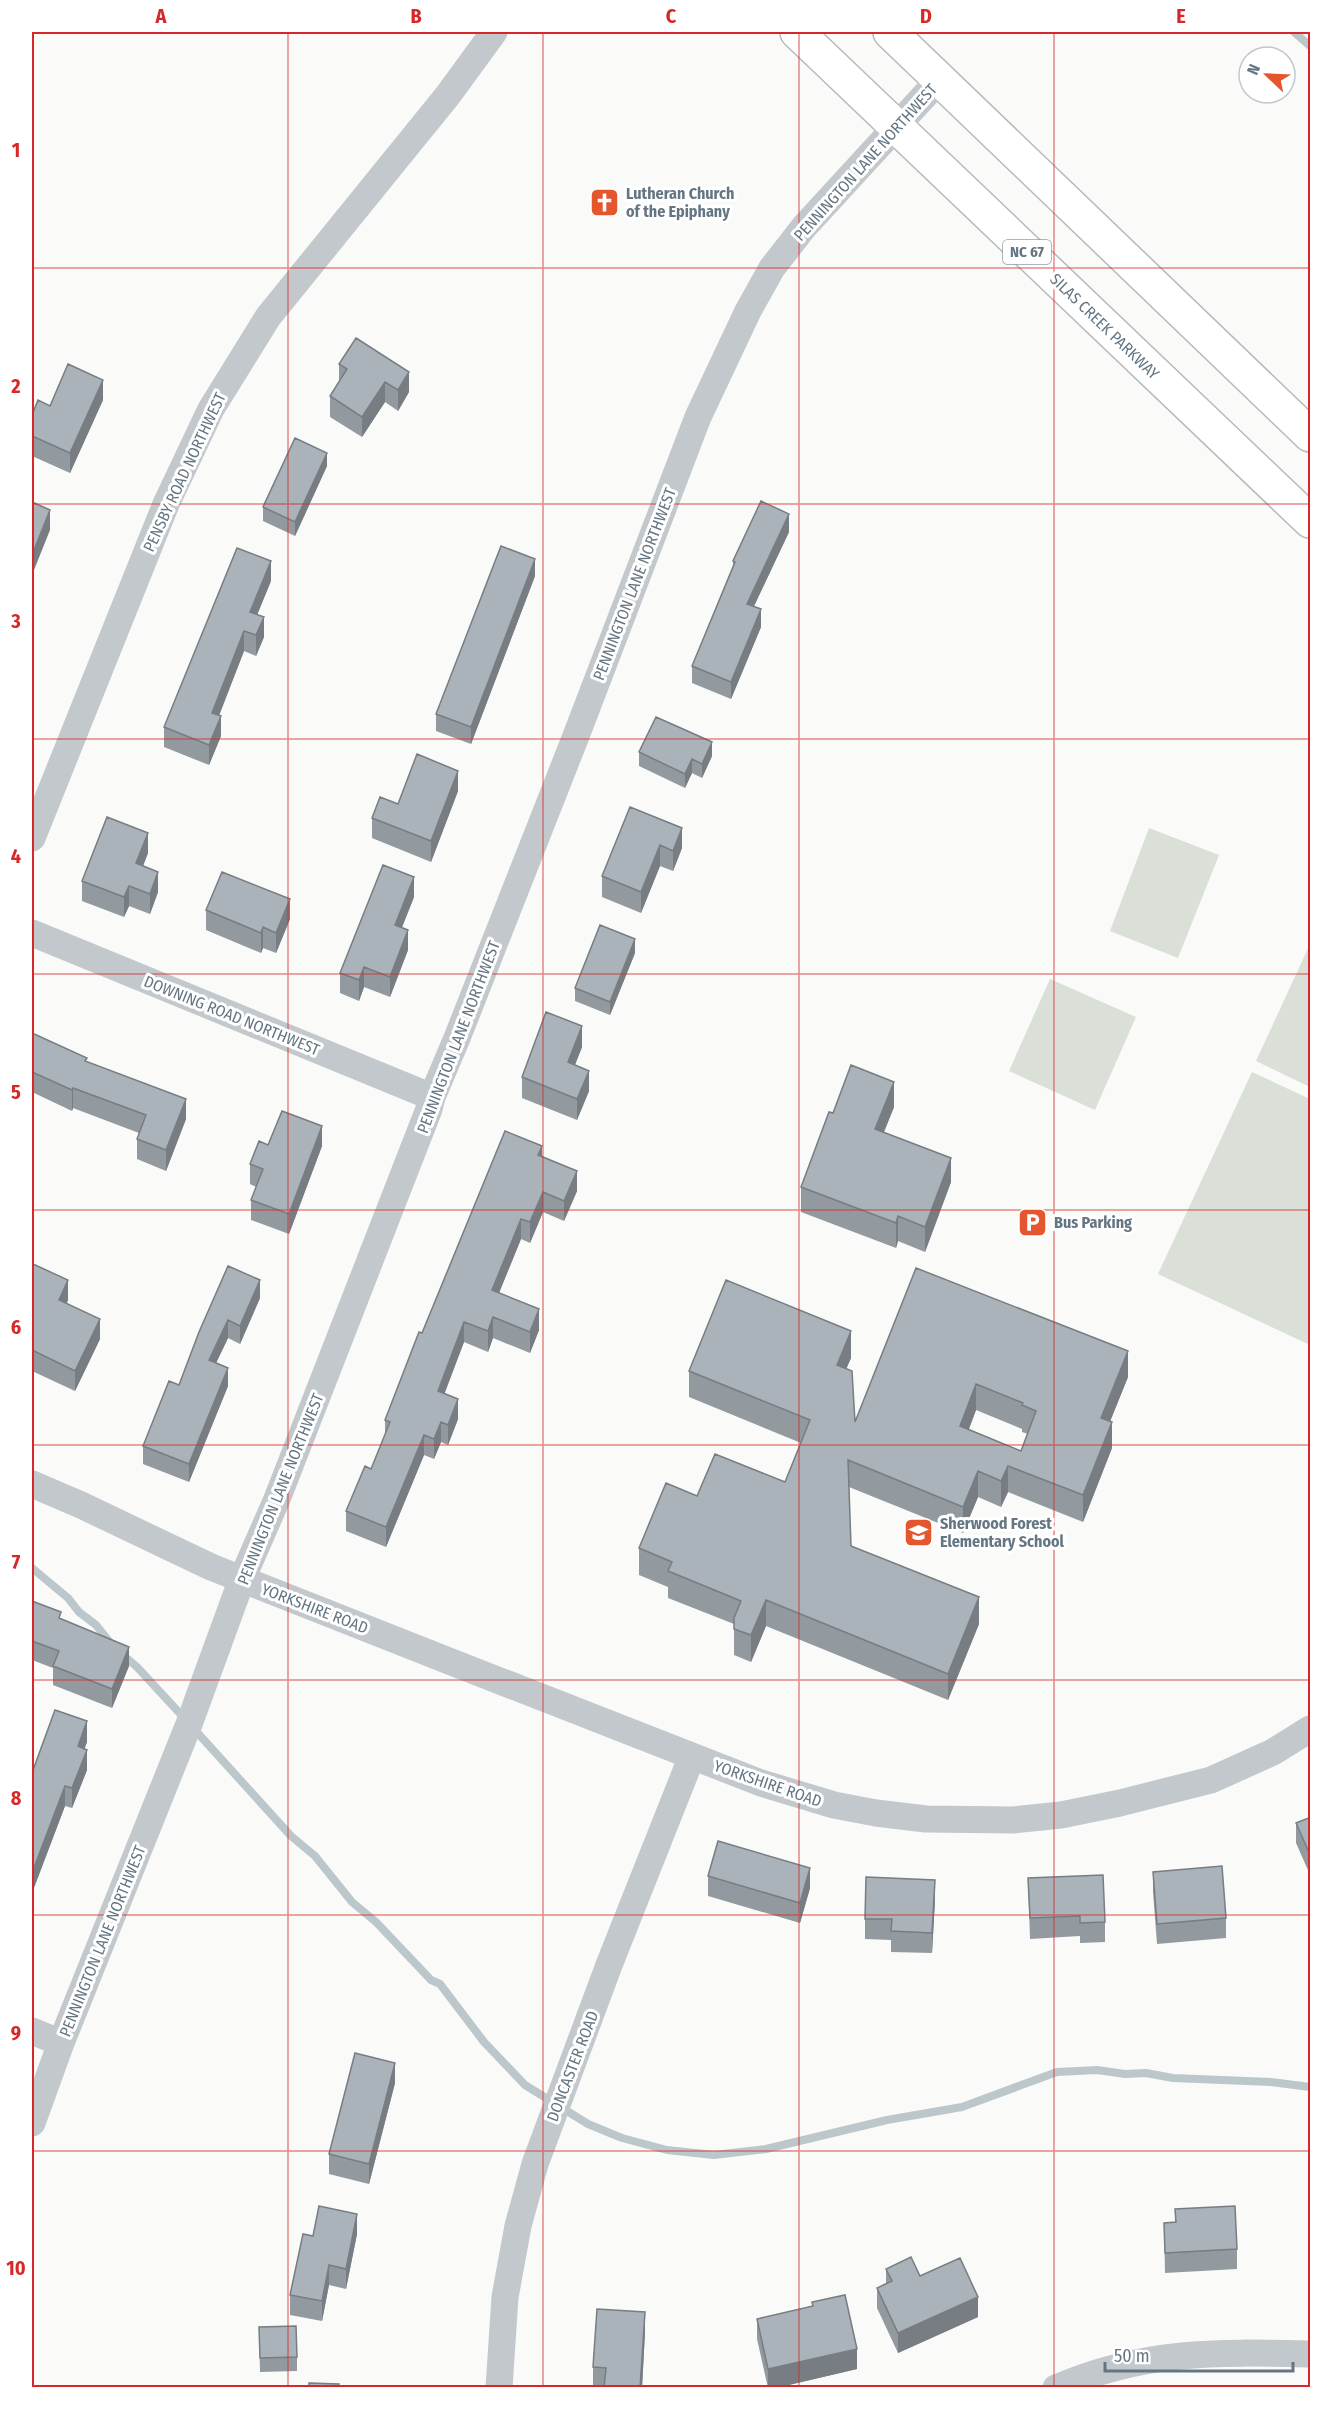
<svg xmlns="http://www.w3.org/2000/svg" width="1342" height="2419" font-family="'Fira Sans Condensed',sans-serif">
<rect width="100%" height="100%" fill="#fafaf8"/>
<path fill="#dadfd7" d="M1149 828 1219 855 1178 958 1110 931Z
M1310 944V1087L1256 1061Z
M1050 979 1136 1017 1095 1110 1009 1071Z
M1252 1072 1310 1099V1345L1158 1274Z"/>
<g fill="none" stroke-linecap="round" stroke-linejoin="round">
<path stroke="#bbc7cb" stroke-width="8" d="M1294 32 1310 46
M32 1568 68 1598 79 1612 96 1625 112 1645
M123 1655 137 1667 186 1720
M194 1729 291 1836 315 1856 352 1902 376 1922 431 1980 440 1984 484 2042 525 2085 588 2124 622 2138 667 2150 714 2155 766 2149 887 2120 962 2107 1057 2072 1097 2070 1125 2074 1146 2073 1173 2078 1271 2082 1310 2087"/>
<defs>
<path id="major" d="M797 32 1310 521
M890 32 1310 435"/>
</defs>
<use href="#major" stroke="#b5babe" stroke-width="36"/>
<path stroke="#c3c8cc" stroke-width="27" d="M32 838 166 504 211 409 268 317 448 95 494 32
M32 933 432 1097
M32 1484 81 1505 211 1567 454 1663 761 1783 834 1805 876 1813 926 1819 1013 1820 1061 1815 1120 1803 1211 1780 1273 1752 1310 1729
M32 2031 61 2043
M32 2123 61 2043 189 1724 242 1579 277 1499 429 1109 432 1097 457 1038 576 736 698 417 748 311 772 268 804 227 939 80
M499 2388 505 2297 518 2226 535 2164 609 1965 692 1756
M1056 2388C1144 2350 1217 2352 1310 2354"/>
<use href="#major" stroke="#fff" stroke-width="33"/>
</g>
<path fill="#929a9f" fill-rule="evenodd" d="M339 364 409 392 398 411 385 402 362 437 330 417V396L339 382Z
M103 400 70 473 32 456V415L50 406Z
M327 466 295 536 263 521V507Z
M789 532 754 606 761 627 731 699 692 683V666L733 566V561Z
M535 576 471 744 436 731V714Z
M271 581 257 615 264 637 256 656 244 651 219 716 221 736 209 765 164 747V727Z
M639 752 712 756 702 778 692 773 685 788 639 766Z
M458 791 431 862 372 838V818L398 804Z
M630 807 682 848 673 871 660 866 641 913 602 897V876Z
M148 853 143 866 158 892 150 914 129 906 124 917 82 901V881Z
M414 897 402 927 408 950 390 997 364 987 359 1001 340 993V973Z
M206 910 290 919 276 953 263 948 261 953 206 930Z
M635 953 610 1015 575 1001V988Z
M32 1033 87 1061 186 1119 166 1171 137 1159V1139L139 1133 73 1108 72 1111 32 1092Z
M582 1047 575 1065 589 1091 577 1120 522 1098V1077Z
M894 1107 884 1132 951 1182 925 1252 898 1241 896 1248 801 1212V1187L833 1113Z
M268 1145 322 1146 289 1234 251 1220V1200L256 1187 250 1184V1164Z
M542 1157 577 1191 564 1221 543 1212 530 1243 521 1239 499 1293 539 1330 530 1353 493 1338 488 1352 464 1342 444 1393 458 1419 448 1445 441 1442 434 1459 424 1455 386 1547 346 1531V1511L371 1469 385 1435V1420L422 1333Z
M32 1268 68 1300 67 1303 100 1339 75 1391 32 1371Z
M916 1268 1128 1377 1110 1421 1112 1448 1083 1522 1008 1492 1001 1507 978 1497 963 1533 849 1487 851 1546 979 1624 948 1700 766 1626 751 1662 734 1655V1624L668 1598V1587L639 1575V1548L697 1496 785 1482 801 1443 689 1397V1371L851 1358 846 1368 855 1422ZM976 1410 1022 1429V1432L1028 1434 1021 1451 969 1429Z
M260 1298 240 1344 228 1338 216 1363 228 1386 189 1482 143 1464V1446L179 1385 199 1332Z
M32 1601 61 1619 129 1666 112 1708 53 1685V1668L32 1660Z
M87 1742 84 1749 87 1770 72 1808 65 1806 32 1893V1773Z
M1311 1817V1877L1296 1843V1823Z
M1153 1872 1226 1918V1938L1157 1944 1153 1892Z
M708 1876 810 1888 800 1923 708 1896Z
M1028 1878 1105 1922V1942L1080 1943V1936L1030 1939Z
M935 1900 932 1953 891 1952V1940L865 1939V1919Z
M395 2083 369 2184 329 2174V2154Z
M1175 2209 1237 2249V2269L1165 2273 1164 2223 1175 2222Z
M357 2234 346 2289 329 2285 322 2321 290 2315V2295L313 2236Z
M886 2269 920 2276 978 2317 898 2353 877 2308V2288L886 2283Z
M812 2302 857 2369 776 2388H768L757 2339V2319L812 2307Z
M259 2327 297 2357V2371L260 2372Z
M645 2332 642 2388 593 2387V2367Z"/>
<path fill="#777d82" d="M409 372V392L398 411V390Z
M103 380V400L70 473V453Z
M385 382V402L362 437V417Z
M327 453V466L295 536V522Z
M50 510V530L32 575V555Z
M789 514V532L747 621V604Z
M535 559V576L471 744V727Z
M271 561V581L250 632V612Z
M761 609V627L731 699V682Z
M264 617V637L256 656V635Z
M244 631V651L212 733V713Z
M221 716V736L209 765V745Z
M712 742V756L702 778V764Z
M692 759V773L685 788V774Z
M458 771V791L431 862V841Z
M682 828V848L673 871V851Z
M148 833V853L136 884V863Z
M660 845V866L641 913V892Z
M158 872V892L150 914V894Z
M414 877V897L395 945V925Z
M129 886V906L124 917V897Z
M290 899V919L276 953V933Z
M263 927V948L261 953V933Z
M408 930V950L390 997V977Z
M635 939V953L610 1015V1002Z
M364 967V987L359 1001V980Z
M582 1026V1047L568 1082V1062Z
M589 1071V1091L577 1120V1099Z
M894 1082V1107L875 1154V1129Z
M73 1088V1108L72 1111V1090Z
M186 1099V1119L166 1171V1150Z
M322 1126V1146L289 1234V1214Z
M542 1146V1167L538 1155Z
M951 1158V1182L925 1252V1227Z
M577 1171V1191L564 1221V1201Z
M543 1192V1212L530 1243V1222Z
M898 1216V1241L896 1248V1223Z
M521 1219V1239L492 1310V1290Z
M68 1280V1300L59 1320V1300Z
M260 1280V1298L240 1344V1326Z
M539 1309V1330L530 1353V1332Z
M493 1317V1338L488 1352V1331Z
M100 1319V1339L75 1391V1371Z
M228 1320V1338L209 1378V1360Z
M464 1322V1342L438 1411V1391Z
M851 1331V1358L837 1391V1365Z
M1128 1351V1377L1101 1444V1418Z
M228 1368V1386L189 1482V1464Z
M976 1384V1410L960 1452V1426Z
M458 1399V1419L448 1445V1425Z
M441 1422V1442L434 1459V1439Z
M1112 1422V1448L1083 1522V1495Z
M424 1435V1455L386 1547V1527Z
M1008 1466V1492L1001 1507V1481Z
M978 1471V1497L963 1533V1507Z
M979 1597V1624L948 1700V1674Z
M766 1600V1626L751 1662V1635Z
M129 1647V1666L112 1708V1689Z
M87 1721V1742L78 1766V1746Z
M87 1750V1770L72 1808V1788Z
M65 1786V1806L32 1893V1873Z
M810 1868V1888L800 1923V1903Z
M935 1880V1900L932 1953V1933Z
M395 2063V2083L369 2184V2164Z
M357 2214V2234L346 2289V2269Z
M329 2265V2285L322 2321V2301Z
M978 2297V2317L898 2353V2333Z
M645 2312V2332L642 2388H640Z
M857 2349V2369L776 2388H768V2369Z"/>
<path fill="#aab3b9" stroke="#777d82" stroke-width="1.5" fill-rule="evenodd" d="M356 338 409 372 398 390 385 382 362 417 330 396 347 369 339 364Z
M68 364 103 380 70 453 32 436V415L38 400 50 406Z
M295 438 327 453 295 522 263 507Z
M761 501 789 514 747 604 761 609 731 682 692 666 735 562 733 561Z
M32 502 50 510 32 555Z
M501 546 535 559 471 727 436 714Z
M237 548 271 561 250 612 264 617 256 635 244 631 212 713 221 716 209 745 164 727Z
M656 717 712 742 702 764 692 759 685 774 639 752Z
M417 754 458 771 431 841 372 818 380 797 398 804Z
M630 807 682 828 673 851 660 845 641 892 602 876Z
M107 817 148 833 136 863 158 872 150 894 129 886 124 897 82 881Z
M383 865 414 877 395 925 408 930 390 977 364 967 359 980 340 973Z
M222 872 290 899 276 933 263 927 261 933 206 910Z
M600 925 635 939 610 1002 575 988Z
M546 1012 582 1026 568 1062 589 1071 577 1099 522 1077Z
M32 1033 87 1058 85 1061 186 1099 166 1150 137 1139 146 1115 73 1088 72 1090 32 1072Z
M851 1065 894 1082 875 1129 951 1158 925 1227 898 1216 896 1223 801 1187 829 1112 833 1113Z
M282 1111 322 1126 289 1214 251 1200 263 1169 250 1164 259 1141 268 1145Z
M505 1131 542 1146 538 1155 577 1171 564 1201 543 1192 530 1222 521 1219 492 1290 539 1309 530 1332 493 1317 488 1331 464 1322 438 1391 458 1399 448 1425 441 1422 434 1439 424 1435 386 1527 346 1511 365 1466 371 1469 390 1422 385 1420 419 1332 422 1333Z
M33 1264 68 1280 59 1300 100 1319 75 1371 32 1350V1268Z
M228 1266 260 1280 240 1326 228 1320 209 1360 228 1368 189 1464 143 1446 169 1381 179 1385 199 1332Z
M916 1268 1128 1351 1101 1418 1112 1422 1083 1495 1008 1466 1001 1481 978 1471 963 1507 848 1460 851 1546 979 1597 948 1674 766 1600 751 1635 734 1629V1618L741 1601 668 1571 672 1562 639 1548 666 1483 697 1496 715 1454 785 1482 810 1420 689 1371 726 1280 851 1331 837 1365 852 1371 855 1422ZM976 1384 1023 1403 1022 1405 1036 1411 1021 1451 960 1426Z
M32 1601 61 1612 59 1618 129 1647 112 1689 53 1666 59 1651 32 1641Z
M55 1710 87 1721 78 1746 87 1750 72 1788 65 1786 32 1873V1773Z
M1311 1817V1857L1296 1823Z
M718 1841 810 1868 800 1903 708 1876Z
M1222 1866 1226 1918 1157 1924 1153 1872Z
M1103 1875 1105 1922 1080 1923V1916L1030 1918 1028 1878Z
M866 1877 935 1880 932 1933 891 1931 892 1919H865Z
M355 2053 395 2063 369 2164 329 2154Z
M319 2206 357 2214 346 2269 329 2265 322 2301 290 2295 303 2234 313 2236Z
M1235 2206 1237 2249 1165 2253 1164 2223 1176 2222 1175 2209Z
M911 2257 920 2276 960 2258 978 2297 898 2333 877 2288 892 2281 886 2269Z
M845 2295 857 2349 768 2369 757 2319 813 2306 812 2302Z
M597 2309 645 2312 640 2388H604L606 2368 593 2367Z
M296 2326 297 2357 260 2358 259 2327Z
M309 2383 339 2384 338 2388H309Z"/>
<path fill="none" stroke="#d62828" stroke-width="1.5" stroke-opacity="0.55" d="M288 32V2388M543 32V2388M799 32V2388M1054 32V2388M32 268H1310M32 504H1310M32 739H1310M32 974H1310M32 1210H1310M32 1445H1310M32 1680H1310M32 1915H1310M32 2151H1310"/>
<defs>
<symbol id="church-square" viewBox="-11 -11 22 22"><rect x="-9" y="-9" width="18" height="18" rx="4" fill="#e4572e" stroke="#fff"/><path d="M-1.2-6h2.4v3.5h3.3v2.4h-3.3V6h-2.4V-.1h-3.3v-2.4h3.3Z" fill="#fff"/></symbol>
<symbol id="parking-square" viewBox="-11 -11 22 22"><rect x="-9" y="-9" width="18" height="18" rx="4" fill="#e4572e" stroke="#fff"/><path d="M-3.5-5.5H1a3.5 3.5 0 0 1 0 7H-1V5.5H-3.5ZM-1-3.4V-.6H.8a1.4 1.4 0 0 0 0-2.8Z" fill="#fff"/></symbol>
<symbol id="school-square" viewBox="-11 -11 22 22"><rect x="-9" y="-9" width="18" height="18" rx="4" fill="#e4572e" stroke="#fff"/><path d="M0-5L7-2L0 1L-7-2ZM-4 1L0 2.5L4 1V4Q0 6-4 4Z" fill="#fff"/></symbol>
</defs>
<g fill-rule="evenodd">
<use href="#church-square" x="588" y="186" width="33" height="33"/>
<use href="#parking-square" x="1016" y="1206" width="33" height="33"/>
<use href="#school-square" x="902" y="1516" width="33" height="33"/>
</g>
<g text-anchor="middle" stroke-width="6" stroke-linejoin="round" paint-order="stroke">
<rect fill="#fff" stroke="#939fa8" stroke-width="1.5" x="1003" y="240" width="48" height="24" rx="4.5"/>
<g font-size="15" font-weight="bold" fill="#657683">
<text x="1027" y="257">NC 67</text>
</g>
<g font-size="16" fill="#657683" stroke="#fff">
<text transform="translate(865 162) rotate(-48)" y="6">PENNINGTON LANE NORTHWEST</text>
<text transform="translate(1105 326) rotate(44)" y="6">SILAS CREEK PARKWAY</text>
<text transform="translate(184 472) rotate(-65)" y="6">PENSBY ROAD NORTHWEST</text>
<text transform="translate(634 584) rotate(-69)" y="6">PENNINGTON LANE NORTHWEST</text>
<text transform="translate(232 1015) rotate(22)" y="6">DOWNING ROAD NORTHWEST</text>
<text transform="translate(458 1037) rotate(-69)" y="6">PENNINGTON LANE NORTHWEST</text>
<text transform="translate(280 1489) rotate(-68)" y="6">PENNINGTON LANE NORTHWEST</text>
<text transform="translate(315 1608) rotate(21)" y="6">YORKSHIRE ROAD</text>
<text transform="translate(768 1783) rotate(19)" y="6">YORKSHIRE ROAD</text>
<text transform="translate(102 1941) rotate(-68)" y="6">PENNINGTON LANE NORTHWEST</text>
<text transform="translate(572 2066) rotate(-69)" y="6">DONCASTER ROAD</text>
</g>
<g font-size="16" font-weight="bold" fill="#657683" stroke="#fff" text-anchor="start">
<text x="626" y="199">Lutheran Church<tspan x="626" dy="18">of the Epiphany</tspan></text>
<text x="1054" y="1228">Bus Parking</text>
<text x="940" y="1529">Sherwood Forest<tspan x="940" dy="18">Elementary School</tspan></text>
</g>
</g>
<rect width="1342" height="2419" fill="none" stroke="#ffffff" stroke-width="66"/>
<g transform="translate(1267 75) rotate(293)"><circle r="28" fill="#ffffff" stroke="#c1c8cd" stroke-width="1.5"/>
<path d="M0-4.5L10 22L0 15L-10 22Z" fill="#e4572e"/>
<text y="-9" font-size="16" font-weight="bold" text-anchor="middle" fill="#657683">N</text>
</g>
<path d="M1105 2362v9h188v-9" fill="none" stroke="#657683" stroke-width="3"/>
<text x="1114" y="2362" font-size="18" fill="#657683" stroke="#ffffff" stroke-width="4.5" paint-order="stroke">50 m</text>
<rect x="33" y="33" width="1276" height="2353" fill="none" stroke="#d62828" stroke-width="2"/>
<g font-size="20" text-anchor="middle" font-weight="bold" fill="#d62828">
<text x="161" y="23">A</text>
<text x="416" y="23">B</text>
<text x="671" y="23">C</text>
<text x="926" y="23">D</text>
<text x="1181" y="23">E</text>
<text x="16" y="157">1</text>
<text x="16" y="393">2</text>
<text x="16" y="628">3</text>
<text x="16" y="863">4</text>
<text x="16" y="1099">5</text>
<text x="16" y="1334">6</text>
<text x="16" y="1569">7</text>
<text x="16" y="1805">8</text>
<text x="16" y="2040">9</text>
<text x="16" y="2275">10</text>
</g>
</svg>
